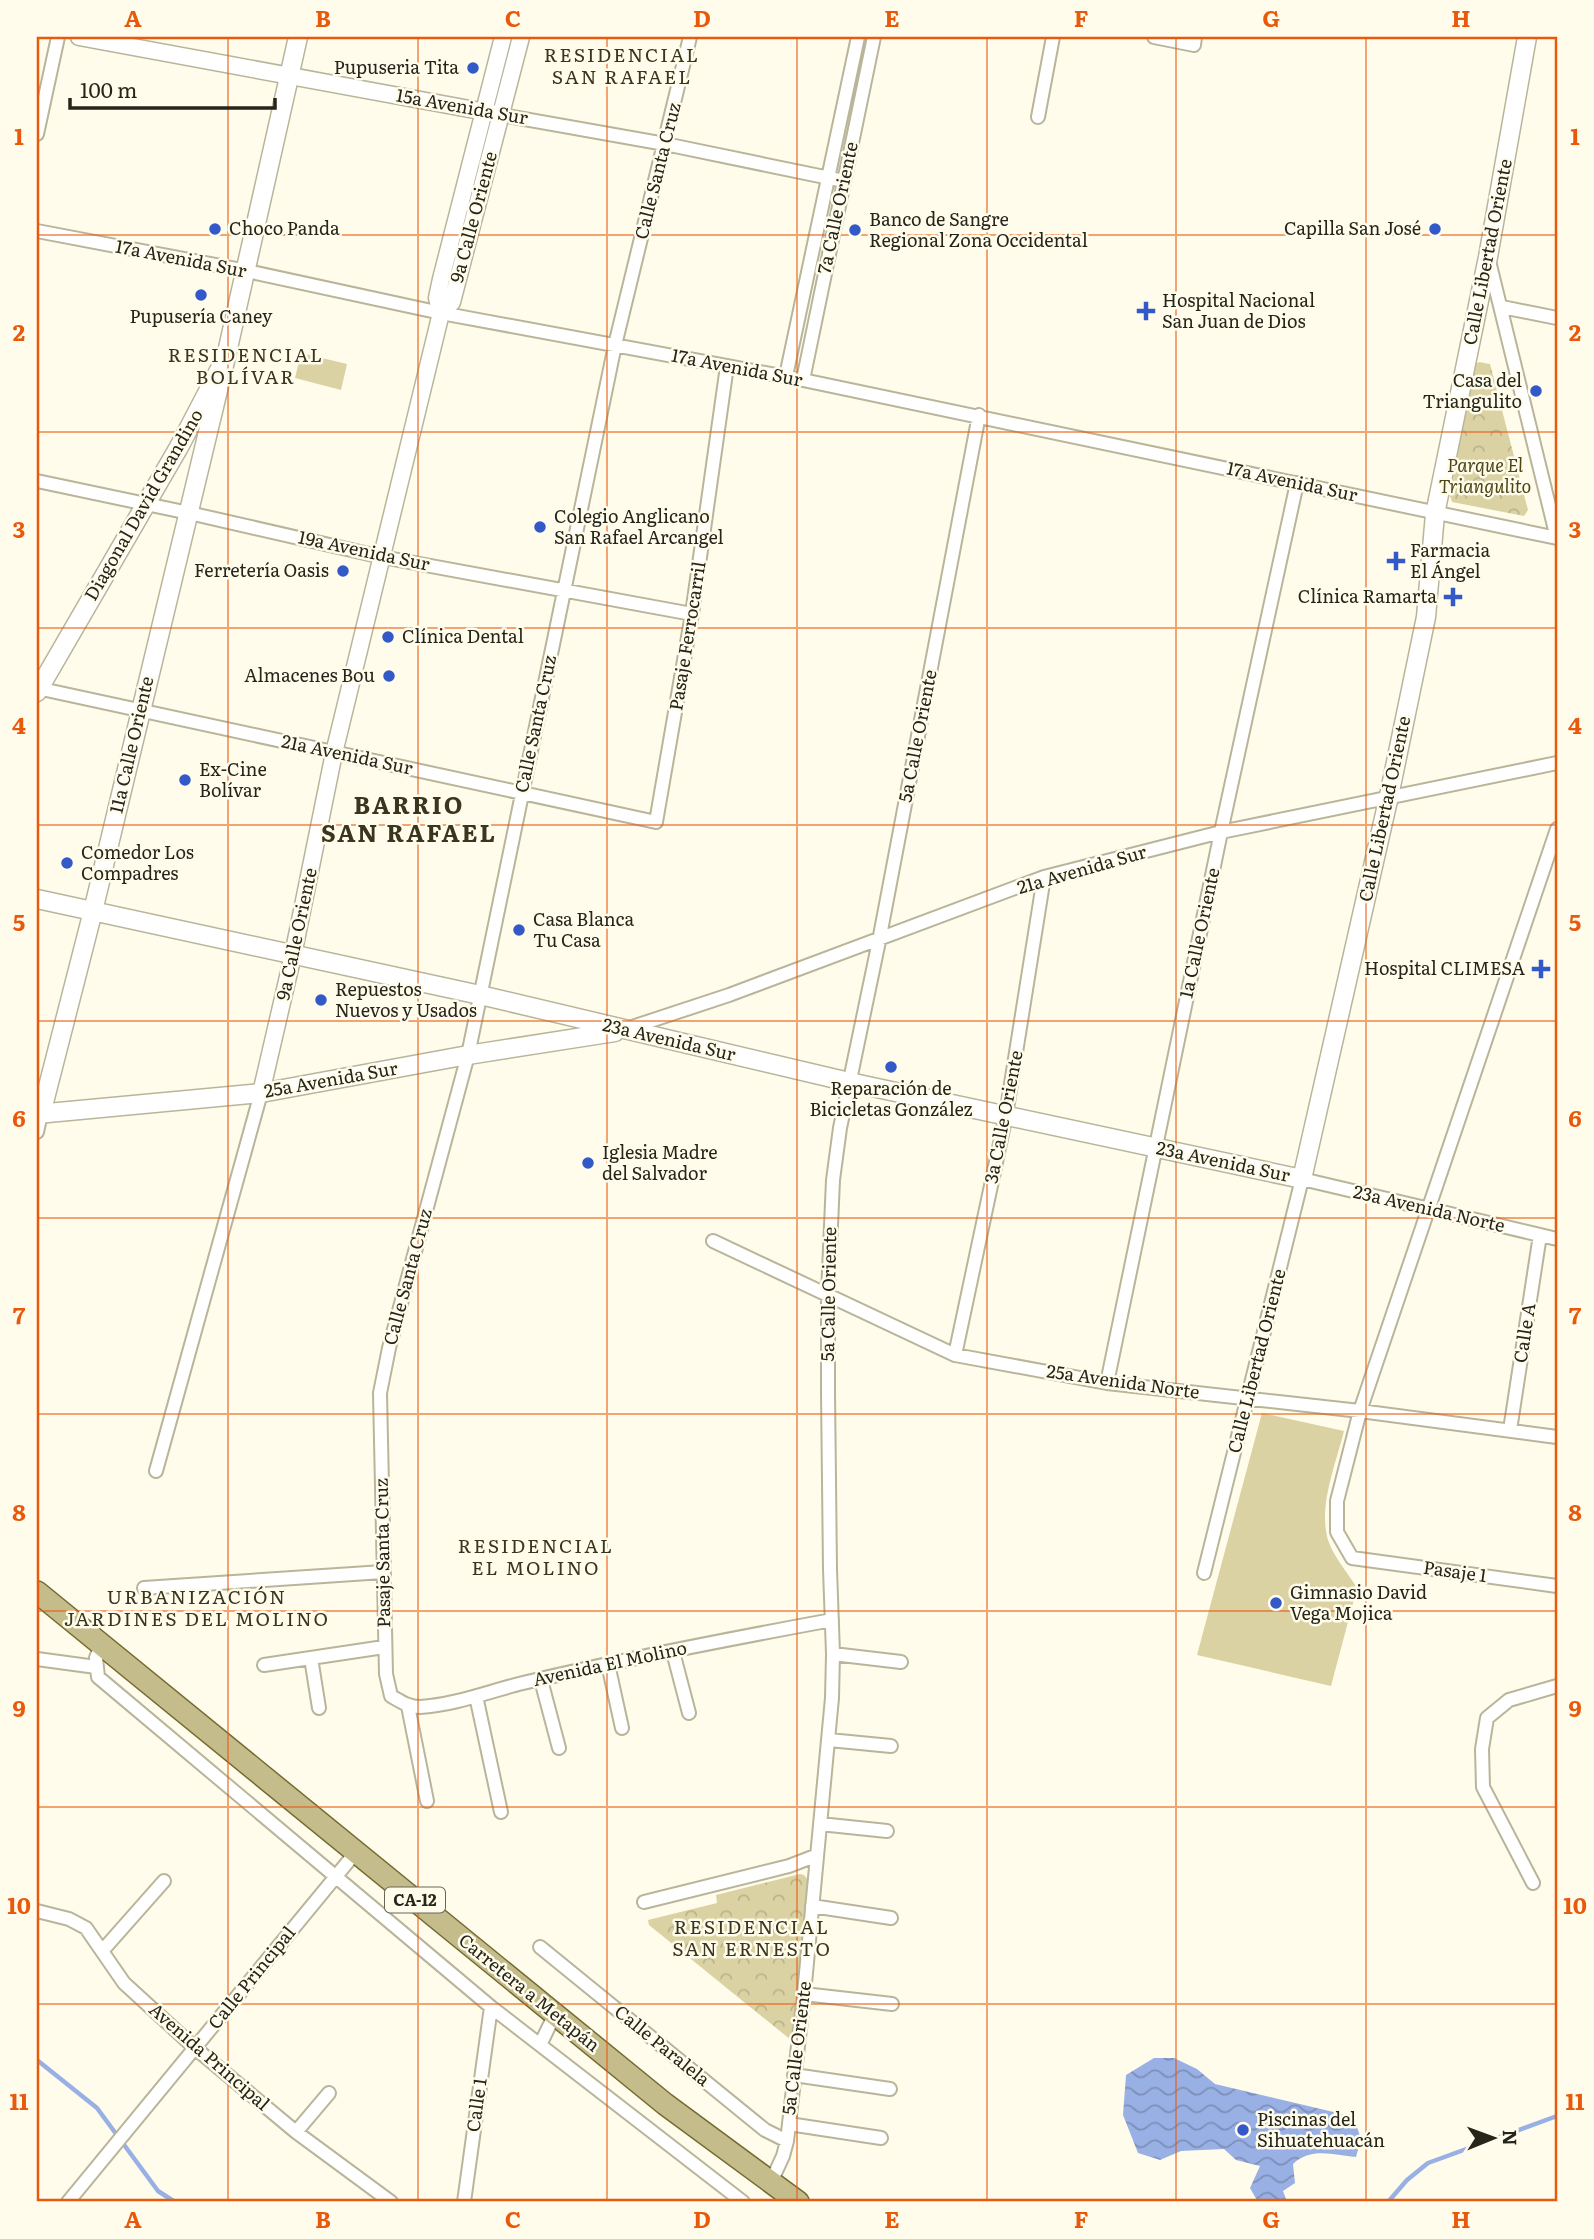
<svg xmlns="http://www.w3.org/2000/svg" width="1594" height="2239" font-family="Literata,serif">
<defs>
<pattern id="park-crowns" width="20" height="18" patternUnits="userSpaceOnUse" patternTransform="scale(1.75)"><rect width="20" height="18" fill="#dad2a2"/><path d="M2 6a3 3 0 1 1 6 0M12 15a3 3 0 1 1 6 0" fill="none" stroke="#bbb48b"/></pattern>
<pattern id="water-waves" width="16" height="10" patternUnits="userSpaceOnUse" patternTransform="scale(1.75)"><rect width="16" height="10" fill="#99b0e5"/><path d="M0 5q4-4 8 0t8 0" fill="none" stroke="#7d8fb9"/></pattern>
</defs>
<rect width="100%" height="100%" fill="#fffcec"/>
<path fill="url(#park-crowns)" d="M1479 362 1490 364 1528 510 1524 516 1452 502 1450 496 1474 365Z
M800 1874 804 1875 809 1881 791 2040 649 1925 648 1920 717 1903 716 1895Z"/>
<path fill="#dad2a2" d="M301 353 347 364 341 390 295 378Z
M1262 1413 1344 1431C1336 1464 1318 1506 1328 1540 1333 1556 1348 1573 1357 1588L1331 1686 1197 1655Z"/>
<path fill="url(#water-waves)" d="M1154 2058H1174L1197 2069 1215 2084 1342 2114 1355 2121 1361 2139 1356 2157C1333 2155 1311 2147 1293 2164L1295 2183 1283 2191 1287 2202H1258L1250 2188 1260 2166 1236 2160 1224 2149 1181 2151 1160 2160 1138 2153 1123 2115 1126 2075Z"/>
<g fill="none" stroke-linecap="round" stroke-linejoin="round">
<path stroke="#99b0e5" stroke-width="4.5" d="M37 2060 97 2108 158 2191 175 2202
M1388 2202 1407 2180 1428 2163 1557 2116"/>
<defs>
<path id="minor" d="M690 37 615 345 468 1055 389 1348 380 1393 386 1674 391 1696C400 1701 408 1707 420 1707 455 1705 490 1691 523 1683 625 1659 729 1639 832 1620
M1154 37 1194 45 1195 37
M502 115 665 144 844 181
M1038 117 1053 37
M37 134 58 37
M37 231 247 271 441 313 803 380 1557 538
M1489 261 1557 538
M1502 307 1557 318
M786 376 858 37
M803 380 874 37
M37 481 189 513 382 557 692 614
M37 688 656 822 692 614 727 366
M1557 829 1360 1411 1337 1501V1532L1352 1558 1557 1586
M626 1029 729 995 1044 877 1221 832 1557 763
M37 1132 41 1114
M713 1241 955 1355 1107 1383 1360 1411 1557 1437
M955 1355 1006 1115 1044 877
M1107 1383 1221 832 1297 483
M1510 1430 1540 1235
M156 1471 261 1093
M1204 1573 1302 1179 1557 1239
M144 1588 383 1572
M101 1645 96 1658 98 1677 491 2007 743 2202
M673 1652 689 1713
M833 1654 901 1662
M311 1658 319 1708
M37 1659 96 1667
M608 1664 622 1728
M264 1665 384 1647
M541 1680 559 1748
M476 1696 501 1812
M408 1706 427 1801
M829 1740 891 1746
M820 1824 887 1831
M1533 1883 1483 1787 1482 1749 1487 1718 1509 1700 1557 1686
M644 1902 789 1866 815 1856
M812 1906 891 1918
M37 1911 69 1919 86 1928 124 1983 195 2048 296 2132 391 2202
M540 1947 765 2130 787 2141
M103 1950 164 1881
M804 1994 892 2004
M540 2045 555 2014
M794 2075 890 2089
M789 2124 881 2138
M296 2132 329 2093
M771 2182 783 2156 787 2141 804 1994 832 1698 833 1654 830 1569 828 1392V1294L833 1180 840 1128 879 941 979 415
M68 2202 356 1852
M464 2202 491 2007"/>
<path id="tertiary" d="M79 37 502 115
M441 313 452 302 521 37
M261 1093 293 955 334 753 441 313 437 298 441 279 503 37"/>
<path id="secondary" d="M37 692 179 447 226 357 298 37
M37 899 480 995 849 1082 1302 1179 1389 796 1426 617 1435 514 1488 257 1527 37
M37 1114 261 1093 468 1055 615 1032
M41 1114 93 911 226 357"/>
<path id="primary" d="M37 1592 665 2104 798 2202"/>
</defs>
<use href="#minor" stroke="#b9b59a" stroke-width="16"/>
<use href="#tertiary" stroke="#b9b59a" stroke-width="19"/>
<use href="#secondary" stroke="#b9b59a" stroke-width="21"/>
<use href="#primary" stroke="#746b31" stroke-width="24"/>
<use href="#minor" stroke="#fff" stroke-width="12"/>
<use href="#tertiary" stroke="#fff" stroke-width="16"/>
<use href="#secondary" stroke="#fff" stroke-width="18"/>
<use href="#primary" stroke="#c5bc8b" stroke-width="21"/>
</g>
<path fill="none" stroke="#e8590c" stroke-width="2" stroke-opacity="0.55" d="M228 37V2202M418 37V2202M607 37V2202M797 37V2202M987 37V2202M1176 37V2202M1366 37V2202M37 235H1557M37 432H1557M37 628H1557M37 825H1557M37 1021H1557M37 1218H1557M37 1414H1557M37 1611H1557M37 1807H1557M37 2004H1557"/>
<g fill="#3359c9" stroke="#fffcec" stroke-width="2.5">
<circle cx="473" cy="68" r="7"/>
<circle cx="215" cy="229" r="7"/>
<circle cx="1435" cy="229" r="7"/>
<circle cx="855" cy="230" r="7"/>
<circle cx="201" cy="295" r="7"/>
<path d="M1142.5 300.5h7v7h7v7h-7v7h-7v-7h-7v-7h7z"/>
<circle cx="1536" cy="391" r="7"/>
<circle cx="540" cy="527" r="7"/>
<path d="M1392.5 550.5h7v7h7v7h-7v7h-7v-7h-7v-7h7z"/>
<circle cx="343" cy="571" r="7"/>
<path d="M1449.5 586.5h7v7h7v7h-7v7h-7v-7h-7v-7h7z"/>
<circle cx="388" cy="637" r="7"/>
<circle cx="389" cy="676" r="7"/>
<circle cx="185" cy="780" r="7"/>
<circle cx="67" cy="863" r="7"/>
<circle cx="519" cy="930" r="7"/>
<path d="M1537.5 958.5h7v7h7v7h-7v7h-7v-7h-7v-7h7z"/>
<circle cx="321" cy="1000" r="7"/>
<circle cx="891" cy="1067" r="7"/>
<circle cx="588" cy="1163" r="7"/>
<circle cx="1276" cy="1603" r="7"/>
<circle cx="1243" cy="2130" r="7"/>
</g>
<g text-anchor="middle" stroke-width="5" stroke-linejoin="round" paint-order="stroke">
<rect fill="#fffcec" stroke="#676659" stroke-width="2" x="385" y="1887.5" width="60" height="25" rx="5"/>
<g font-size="16" font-weight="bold" fill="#26251a">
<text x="415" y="1906">CA-12</text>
</g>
<g font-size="18" fill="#26251a" stroke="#fffcec" text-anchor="start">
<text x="459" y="74" text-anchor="end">Pupuseria Tita</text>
<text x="869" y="226">Banco de Sangre<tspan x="869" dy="21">Regional Zona Occidental</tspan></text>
<text x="229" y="235">Choco Panda</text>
<text x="1421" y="235" text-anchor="end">Capilla San José</text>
<text x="1162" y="307">Hospital Nacional<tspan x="1162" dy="21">San Juan de Dios</tspan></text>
<text x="201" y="323" text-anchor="middle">Pupusería Caney</text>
<text x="1522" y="387" text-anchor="end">Casa del<tspan x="1522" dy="21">Triangulito</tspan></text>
<text x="554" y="523">Colegio Anglicano<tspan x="554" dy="21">San Rafael Arcangel</tspan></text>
<text x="1410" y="557">Farmacia<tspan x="1410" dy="21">El Ángel</tspan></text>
<text x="329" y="577" text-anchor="end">Ferretería Oasis</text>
<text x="1437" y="603" text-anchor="end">Clínica Ramarta</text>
<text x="402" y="643">Clínica Dental</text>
<text x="375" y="682" text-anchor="end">Almacenes Bou</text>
<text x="199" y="776">Ex-Cine<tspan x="199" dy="21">Bolívar</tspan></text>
<text x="81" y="859">Comedor Los<tspan x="81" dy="21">Compadres</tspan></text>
<text x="533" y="926">Casa Blanca<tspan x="533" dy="21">Tu Casa</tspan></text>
<text x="1525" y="975" text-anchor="end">Hospital CLIMESA</text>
<text x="335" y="996">Repuestos<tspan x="335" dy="21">Nuevos y Usados</tspan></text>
<text x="891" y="1095" text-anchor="middle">Reparación de<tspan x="891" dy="21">Bicicletas González</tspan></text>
<text x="602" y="1159">Iglesia Madre<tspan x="602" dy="21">del Salvador</tspan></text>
<text x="1290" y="1599">Gimnasio David<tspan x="1290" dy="21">Vega Mojica</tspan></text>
<text x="1257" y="2126">Piscinas del<tspan x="1257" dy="21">Sihuatehuacán</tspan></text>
</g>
<g font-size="18" fill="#26251a" stroke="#fffcec">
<text transform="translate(462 107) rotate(10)" y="6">15a Avenida Sur</text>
<text transform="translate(658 171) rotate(-76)" y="6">Calle Santa Cruz</text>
<text transform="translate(838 208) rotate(-78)" y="6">7a Calle Oriente</text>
<text transform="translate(474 217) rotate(-75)" y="6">9a Calle Oriente</text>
<text transform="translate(1488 252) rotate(-79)" y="6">Calle Libertad Oriente</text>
<text transform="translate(181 259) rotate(11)" y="6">17a Avenida Sur</text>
<text transform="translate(737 368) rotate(11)" y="6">17a Avenida Sur</text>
<text transform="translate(1292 482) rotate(12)" y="6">17a Avenida Sur</text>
<text transform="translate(144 505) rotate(-60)" y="6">Diagonal David Grandino</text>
<text transform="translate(364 551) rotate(12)" y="6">19a Avenida Sur</text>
<text transform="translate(688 636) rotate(-81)" y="6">Pasaje Ferrocarril</text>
<text transform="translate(536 724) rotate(-78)" y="6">Calle Santa Cruz</text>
<text transform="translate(918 736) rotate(-79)" y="6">5a Calle Oriente</text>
<text transform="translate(132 745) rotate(-77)" y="6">11a Calle Oriente</text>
<text transform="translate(347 755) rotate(12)" y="6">21a Avenida Sur</text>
<text transform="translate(1385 809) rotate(-78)" y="6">Calle Libertad Oriente</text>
<text transform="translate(1082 870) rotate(-16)" y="6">21a Avenida Sur</text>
<text transform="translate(1200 933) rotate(-78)" y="6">1a Calle Oriente</text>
<text transform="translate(297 934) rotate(-78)" y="6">9a Calle Oriente</text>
<text transform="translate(669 1040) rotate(13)" y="6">23a Avenida Sur</text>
<text transform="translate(331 1080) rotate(-10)" y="6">25a Avenida Sur</text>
<text transform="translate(1004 1117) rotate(-79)" y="6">3a Calle Oriente</text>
<text transform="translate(1223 1162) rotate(12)" y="6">23a Avenida Sur</text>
<text transform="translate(1429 1209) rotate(13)" y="6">23a Avenida Norte</text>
<text transform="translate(408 1277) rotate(-75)" y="6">Calle Santa Cruz</text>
<text transform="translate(829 1294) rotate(-89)" y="6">5a Calle Oriente</text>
<text transform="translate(1525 1333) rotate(-81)" y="6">Calle A</text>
<text transform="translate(1257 1361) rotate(-76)" y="6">Calle Libertad Oriente</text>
<text transform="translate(1123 1382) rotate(8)" y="6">25a Avenida Norte</text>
<text transform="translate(383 1553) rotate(-91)" y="6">Pasaje Santa Cruz</text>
<text transform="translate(1455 1572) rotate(8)" y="6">Pasaje 1</text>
<text transform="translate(610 1664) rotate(-12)" y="6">Avenida El Molino</text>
<text transform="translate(252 1978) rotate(-51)" y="6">Calle Principal</text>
<text transform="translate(529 1993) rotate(39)" y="6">Carretera a Metapán</text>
<text transform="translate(662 2046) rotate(39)" y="6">Calle Paralela</text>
<text transform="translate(797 2048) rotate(-83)" y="6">5a Calle Oriente</text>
<text transform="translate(209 2057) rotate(41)" y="6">Avenida Principal</text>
<text transform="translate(477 2105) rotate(-82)" y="6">Calle 1</text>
</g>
<g font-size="18" font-style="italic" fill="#4d4515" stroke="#fffcec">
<text x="1485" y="472">Parque El<tspan x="1485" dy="21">Triangulito</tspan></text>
</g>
<g font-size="19" letter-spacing="2" fill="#39351e" stroke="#fffcec">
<text x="622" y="62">RESIDENCIAL<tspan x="622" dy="22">SAN RAFAEL</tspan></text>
<text x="246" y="362">RESIDENCIAL<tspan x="246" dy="22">BOLÍVAR</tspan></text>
<text x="536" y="1553">RESIDENCIAL<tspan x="536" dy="22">EL MOLINO</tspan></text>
<text x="197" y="1604">URBANIZACIÓN<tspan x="197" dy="22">JARDINES DEL MOLINO</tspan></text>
<text x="752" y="1934">RESIDENCIAL<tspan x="752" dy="22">SAN ERNESTO</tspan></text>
</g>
<g font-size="24" font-weight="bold" letter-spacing="2" fill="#39351e" stroke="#fffcec">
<text x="409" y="814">BARRIO<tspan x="409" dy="28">SAN RAFAEL</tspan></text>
</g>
</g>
<rect width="1594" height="2239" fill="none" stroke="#fffcec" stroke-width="77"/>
<g transform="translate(1493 2138) rotate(89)" stroke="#fffcec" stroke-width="5" paint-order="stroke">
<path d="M0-5L12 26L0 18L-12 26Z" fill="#26251a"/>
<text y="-10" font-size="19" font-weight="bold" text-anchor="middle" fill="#26251a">N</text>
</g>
<path d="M70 98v10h205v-10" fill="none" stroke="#26251a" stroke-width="3.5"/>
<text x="80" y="98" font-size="21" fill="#26251a" stroke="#fffcec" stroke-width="5" paint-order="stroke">100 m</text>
<rect x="38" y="38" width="1518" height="2162" fill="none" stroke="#e8590c" stroke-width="2.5"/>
<g font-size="23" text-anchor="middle" font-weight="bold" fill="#e8590c">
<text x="133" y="27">A</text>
<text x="323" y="27">B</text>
<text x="513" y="27">C</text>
<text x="702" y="27">D</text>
<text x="892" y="27">E</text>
<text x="1081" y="27">F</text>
<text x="1271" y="27">G</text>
<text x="1461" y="27">H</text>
<text x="19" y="145">1</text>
<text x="1575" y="145">1</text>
<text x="19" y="341">2</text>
<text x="1575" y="341">2</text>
<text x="19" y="538">3</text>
<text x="1575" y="538">3</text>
<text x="19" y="734">4</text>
<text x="1575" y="734">4</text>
<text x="19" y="931">5</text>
<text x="1575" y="931">5</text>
<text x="19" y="1127">6</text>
<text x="1575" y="1127">6</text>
<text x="19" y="1324">7</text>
<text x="1575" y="1324">7</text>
<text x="19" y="1521">8</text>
<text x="1575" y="1521">8</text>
<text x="19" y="1717">9</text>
<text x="1575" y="1717">9</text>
<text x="19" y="1914">10</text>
<text x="1575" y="1914">10</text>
<text x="19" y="2110">11</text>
<text x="1575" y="2110">11</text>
<text x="133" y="2228">A</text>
<text x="323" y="2228">B</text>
<text x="513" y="2228">C</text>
<text x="702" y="2228">D</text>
<text x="892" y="2228">E</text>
<text x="1081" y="2228">F</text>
<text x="1271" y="2228">G</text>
<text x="1461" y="2228">H</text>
</g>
</svg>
